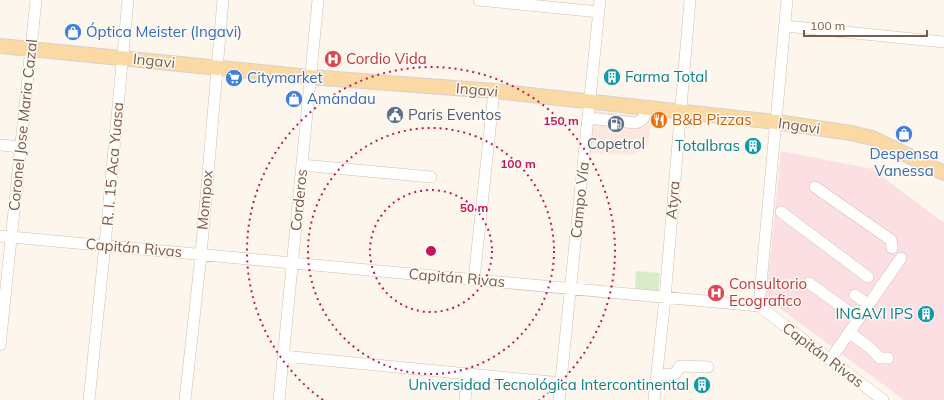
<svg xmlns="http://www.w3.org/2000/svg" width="944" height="400" font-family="Mulish,sans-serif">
<rect width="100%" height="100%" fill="#fdf6ec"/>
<path fill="#fde8e0" d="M593 111 652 116 648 146 633 155 590 153Z"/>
<path fill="#fbdfe3" d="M781 151 872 169 944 223V400H904L766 298Z"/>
<path fill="#d8ecc9" d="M636 271 660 273 658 291 635 290Z"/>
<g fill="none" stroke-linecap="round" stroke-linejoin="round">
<defs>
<path id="minor" d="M479 0 599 12
M785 26 944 42
M588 118 636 123 643 119 648 107
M0 145 21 147
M302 165 431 177
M815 187 891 240 892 248
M781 212 868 277
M0 236 759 306 883 400
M474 280 494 91
M809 283 859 319
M855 295 869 305
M759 306 787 0
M850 333 869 347 880 358H888
M0 345 36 0
M283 356 561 383
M830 360 901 258
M657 375 675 374 680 366 708 367
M89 400 105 245 128 0
M185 400 201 255 223 0
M279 400 318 0
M465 400 468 374
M559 400 600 0
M654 400 665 298 690 0"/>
<path id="major" d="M0 46 310 77 494 91 776 122 851 133 872 138 944 173"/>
</defs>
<use href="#minor" stroke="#d1beb0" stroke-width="12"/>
<use href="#major" stroke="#dad1cd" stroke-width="16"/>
<use href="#minor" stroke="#fff" stroke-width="11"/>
<use href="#major" stroke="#fbd9a5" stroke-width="14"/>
</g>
<g fill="none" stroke="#c2185b" stroke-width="2" stroke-dasharray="2 4">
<circle cx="431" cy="251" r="61"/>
<circle cx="431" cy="251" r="123"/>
<path d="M323 400A184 184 0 1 1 539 400"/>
</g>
<defs>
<symbol id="shop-disc" viewBox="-11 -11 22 22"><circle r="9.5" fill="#3f7fe0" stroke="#fffaf3"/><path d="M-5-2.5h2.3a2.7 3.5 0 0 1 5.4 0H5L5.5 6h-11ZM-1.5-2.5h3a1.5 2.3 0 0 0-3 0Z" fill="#fff"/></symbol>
<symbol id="hospital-disc" viewBox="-11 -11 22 22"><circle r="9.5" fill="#e0444e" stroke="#fffaf3"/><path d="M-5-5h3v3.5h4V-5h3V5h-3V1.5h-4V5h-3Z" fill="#fff"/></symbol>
<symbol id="building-disc" viewBox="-11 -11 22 22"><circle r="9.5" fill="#0f9aa8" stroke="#fffaf3"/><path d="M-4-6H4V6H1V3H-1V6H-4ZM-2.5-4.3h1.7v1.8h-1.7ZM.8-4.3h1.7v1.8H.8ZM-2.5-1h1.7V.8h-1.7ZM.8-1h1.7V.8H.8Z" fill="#fff"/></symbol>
<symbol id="supermarket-disc" viewBox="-11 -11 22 22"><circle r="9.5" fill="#3f7fe0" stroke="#fffaf3"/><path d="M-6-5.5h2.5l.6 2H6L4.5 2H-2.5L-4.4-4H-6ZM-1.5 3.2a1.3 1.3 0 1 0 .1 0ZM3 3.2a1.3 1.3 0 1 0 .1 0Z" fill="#fff"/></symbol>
<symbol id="civic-disc" viewBox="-11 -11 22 22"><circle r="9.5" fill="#5c6f8a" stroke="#fffaf3"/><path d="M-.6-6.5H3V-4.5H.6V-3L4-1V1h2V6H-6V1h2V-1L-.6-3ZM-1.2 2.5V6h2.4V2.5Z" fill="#fff"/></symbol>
<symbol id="restaurant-disc" viewBox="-11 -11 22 22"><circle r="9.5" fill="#e8710a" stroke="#fffaf3"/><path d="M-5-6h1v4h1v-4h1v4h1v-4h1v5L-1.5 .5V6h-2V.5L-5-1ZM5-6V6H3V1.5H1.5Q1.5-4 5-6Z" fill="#fff"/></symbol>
<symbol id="fuel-disc" viewBox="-11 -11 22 22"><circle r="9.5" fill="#5c6f8a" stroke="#fffaf3"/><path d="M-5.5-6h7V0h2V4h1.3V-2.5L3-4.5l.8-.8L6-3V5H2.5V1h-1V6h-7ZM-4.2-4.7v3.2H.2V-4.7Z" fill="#fff"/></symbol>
</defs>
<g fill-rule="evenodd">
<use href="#shop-disc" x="63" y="22" width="20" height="20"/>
<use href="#hospital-disc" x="323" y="49" width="20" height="20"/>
<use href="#building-disc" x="602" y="67" width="20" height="20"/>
<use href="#supermarket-disc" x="224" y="68" width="20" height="20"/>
<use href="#shop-disc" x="284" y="89" width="20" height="20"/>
<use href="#civic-disc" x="385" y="105" width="20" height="20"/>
<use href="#restaurant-disc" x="649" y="110" width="20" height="20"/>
<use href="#fuel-disc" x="606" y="114" width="20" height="20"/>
<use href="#shop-disc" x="894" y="124" width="20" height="20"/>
<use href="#building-disc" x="743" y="136" width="20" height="20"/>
<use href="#hospital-disc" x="706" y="283" width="20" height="20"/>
<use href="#building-disc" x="916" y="304" width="20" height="20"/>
<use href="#building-disc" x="692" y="375" width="20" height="20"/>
</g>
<g text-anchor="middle" stroke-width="3" stroke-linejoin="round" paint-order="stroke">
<g font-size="15" fill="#366cbe" stroke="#fffaf3" text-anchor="start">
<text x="86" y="37">Óptica Meister (Ingavi)</text>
<text x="247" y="83">Citymarket</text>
<text x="307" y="104">Amandau</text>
<text x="904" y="159" text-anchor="middle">Despensa<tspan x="904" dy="17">Vanessa</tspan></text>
</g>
<g font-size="15" fill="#be3a42" stroke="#fffaf3" text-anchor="start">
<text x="346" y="64">Cordio Vida</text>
<text x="729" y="289">Consultorio<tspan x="729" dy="17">Ecografico</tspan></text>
</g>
<g font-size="15" fill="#7a5c4d" stroke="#fffaf3">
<text transform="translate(154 61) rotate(6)" y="5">Ingavi</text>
<text transform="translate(477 90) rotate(5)" y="5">Ingavi</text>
<text transform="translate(23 125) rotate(-84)" y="5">Coronel Jose Maria Cazal</text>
<text transform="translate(799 126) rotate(8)" y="5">Ingavi</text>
<text transform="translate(113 164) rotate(-85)" y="5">R. I. 15 Aca Yuasa</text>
<text transform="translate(205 200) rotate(-85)" y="5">Mompox</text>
<text transform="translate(299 200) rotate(-84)" y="5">Corderos</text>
<text transform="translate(580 200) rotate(-84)" y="5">Campo Vía</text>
<text transform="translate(673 200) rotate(-85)" y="5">Atyra</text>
<text transform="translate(134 248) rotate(5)" y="5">Capitán Rivas</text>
<text transform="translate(457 278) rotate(5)" y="5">Capitán Rivas</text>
<text transform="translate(823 355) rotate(37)" y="5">Capitán Rivas</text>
</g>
<g font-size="15" fill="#0d838f" stroke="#fffaf3" text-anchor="end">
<text x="625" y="82" text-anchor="start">Farma Total</text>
<text x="740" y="151">Totalbras</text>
<text x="913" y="319">INGAVI IPS</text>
<text x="689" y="390">Universidad Tecnológica Intercontinental</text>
</g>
<g font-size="15" fill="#4e5e75" stroke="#fffaf3" text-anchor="start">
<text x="408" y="120">Paris Eventos</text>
<text x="616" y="149" text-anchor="middle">Copetrol</text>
</g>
<g font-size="15" fill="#c56008" stroke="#fffaf3" text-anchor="start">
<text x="672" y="125">B&amp;B Pizzas</text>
</g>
</g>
<circle cx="431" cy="251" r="6" fill="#c2185b" stroke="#fffaf3" stroke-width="2"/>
<g font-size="12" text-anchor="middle" font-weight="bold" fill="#c2185b" stroke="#fffaf3" stroke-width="3" stroke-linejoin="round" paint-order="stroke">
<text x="561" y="125">150 m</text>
<text x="518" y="168">100 m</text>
<text x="474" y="212">50 m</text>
</g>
<path d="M804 30v6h123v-6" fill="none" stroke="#7a5c4d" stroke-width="2"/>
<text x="810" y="30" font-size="12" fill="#7a5c4d" stroke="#fffaf3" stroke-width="3" paint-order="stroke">100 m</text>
</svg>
